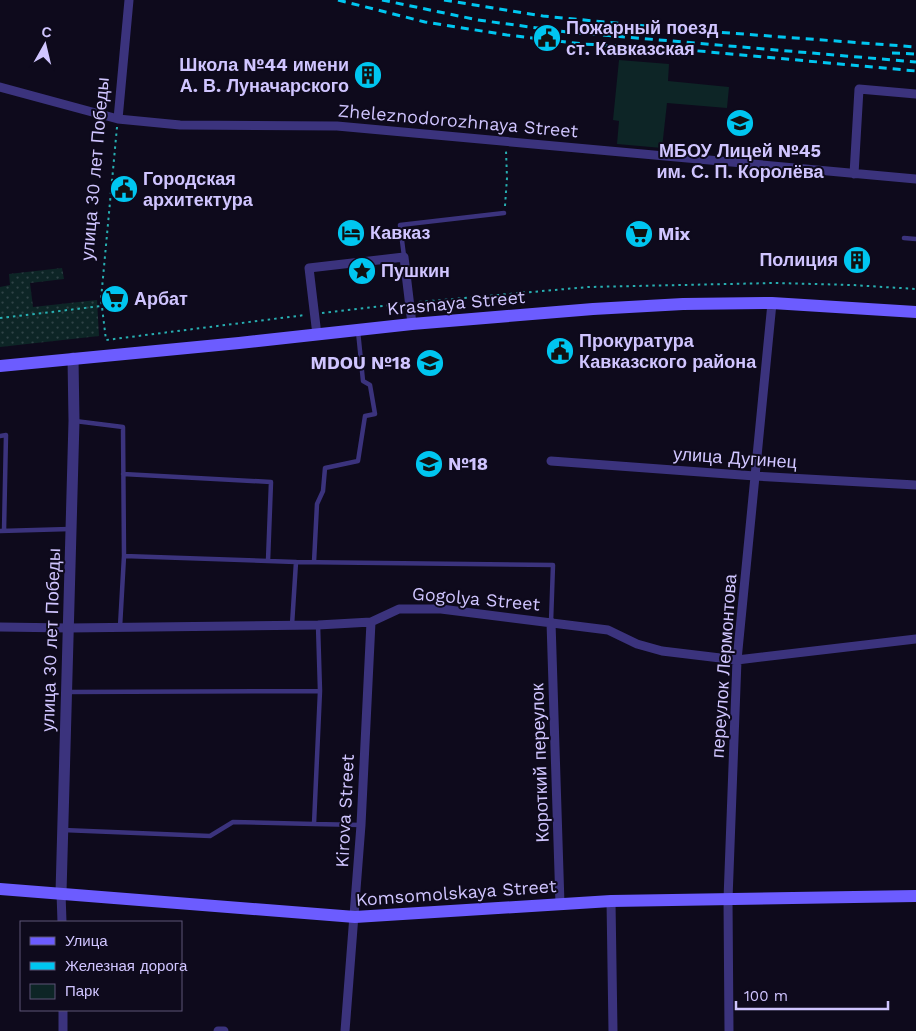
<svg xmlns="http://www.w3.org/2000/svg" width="916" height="1031" font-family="'Work Sans',sans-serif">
<defs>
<pattern id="grass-dots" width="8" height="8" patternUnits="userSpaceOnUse" patternTransform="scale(1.25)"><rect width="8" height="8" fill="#0d2526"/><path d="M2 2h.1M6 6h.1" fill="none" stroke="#2f4347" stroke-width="1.8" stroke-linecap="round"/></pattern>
</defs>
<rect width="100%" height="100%" fill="#0e0a1c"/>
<path fill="url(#grass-dots)" d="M62 268 64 279 30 283 33 307 97 300 99 336 0 347V287L10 285 9 274Z"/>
<path fill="#0d2526" d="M619 60 669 64 668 81 729 87 727 108 667 103 662 148 617 144 619 121 613 120Z"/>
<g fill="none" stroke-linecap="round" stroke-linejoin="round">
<path stroke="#27aeb1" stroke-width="2" stroke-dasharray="2.5 4" stroke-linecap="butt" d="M117 127 101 299 106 340 305 315
M505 206 507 178 506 151
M419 302 588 287 775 283 852 285 916 289
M322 313 400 304
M0 318 102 306"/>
<path stroke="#3b337d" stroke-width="4.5" d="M904 238 916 239
M404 256 400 225 504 213
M75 421 123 427 124 556 120 627
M0 436 6 435 4 531
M123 474 271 482 268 561
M0 531 70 529
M124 556 296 562 553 565 551 622
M314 562 317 504 323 491 325 468 358 461 365 416 375 414 370 385 363 381 358 331
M292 625 296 562
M67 692 320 691
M314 824 361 825
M63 830 210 836 233 822 314 824 320 691 318 625"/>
<path stroke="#3b337d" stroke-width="9" d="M0 87 118 119 180 125 337 126 916 179
M118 119 129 0
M854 174 859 89 916 94
M317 335 309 268 404 257 412 324
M551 461 755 476 916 485
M551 622 560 904
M0 627 69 628 318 625 371 622 399 609H441L608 630 637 644 662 651 737 660 916 639
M61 893 62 922
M611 901 613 1031
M63 1010V1031
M218 1031H224
M345 1031 361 825 371 622
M729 1031 728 899 737 660 772 303"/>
<path stroke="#3b337d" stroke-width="11" d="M61 893 74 421 73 358"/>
<path stroke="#6c5cff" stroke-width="12" d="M0 366 239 343 412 324 593 309 683 304 772 303 916 312
M0 889 355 917 611 901 916 896"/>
<path stroke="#00c6f0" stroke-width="3" stroke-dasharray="8 6" stroke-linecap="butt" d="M338 0 425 22 507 35 583 44 688 50 916 71
M382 0 478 20 567 32 916 62
M444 0 543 16 676 29 916 47
M892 53 916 54"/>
</g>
<defs>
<symbol id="civic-disc" viewBox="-11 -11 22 22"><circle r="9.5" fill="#00c6f0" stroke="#0e0a1c"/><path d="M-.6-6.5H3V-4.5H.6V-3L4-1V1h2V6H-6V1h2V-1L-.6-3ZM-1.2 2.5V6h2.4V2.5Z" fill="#111"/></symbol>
<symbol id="building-disc" viewBox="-11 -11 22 22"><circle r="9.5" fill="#00c6f0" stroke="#0e0a1c"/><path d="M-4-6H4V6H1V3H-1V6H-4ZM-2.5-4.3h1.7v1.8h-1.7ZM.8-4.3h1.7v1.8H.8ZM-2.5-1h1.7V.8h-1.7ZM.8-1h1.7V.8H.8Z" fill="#111"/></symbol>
<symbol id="school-disc" viewBox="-11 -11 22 22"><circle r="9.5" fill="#00c6f0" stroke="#0e0a1c"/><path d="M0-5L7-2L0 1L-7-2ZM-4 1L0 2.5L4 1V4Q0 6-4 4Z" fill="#111"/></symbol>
<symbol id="hotel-disc" viewBox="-11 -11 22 22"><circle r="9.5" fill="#00c6f0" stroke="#0e0a1c"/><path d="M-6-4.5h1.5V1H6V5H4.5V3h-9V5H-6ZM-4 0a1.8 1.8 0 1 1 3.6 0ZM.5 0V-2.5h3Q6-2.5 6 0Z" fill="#111"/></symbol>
<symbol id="supermarket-disc" viewBox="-11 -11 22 22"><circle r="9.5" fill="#00c6f0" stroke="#0e0a1c"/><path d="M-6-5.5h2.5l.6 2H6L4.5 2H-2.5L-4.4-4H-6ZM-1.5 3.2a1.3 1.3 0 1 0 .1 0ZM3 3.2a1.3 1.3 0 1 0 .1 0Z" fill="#111"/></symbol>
<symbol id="sight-disc" viewBox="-11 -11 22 22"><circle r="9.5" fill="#00c6f0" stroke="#0e0a1c"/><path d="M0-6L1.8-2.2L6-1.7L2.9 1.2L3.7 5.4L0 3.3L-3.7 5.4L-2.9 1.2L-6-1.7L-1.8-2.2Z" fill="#111"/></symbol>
</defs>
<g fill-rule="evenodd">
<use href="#civic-disc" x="531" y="22" width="32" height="32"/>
<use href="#building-disc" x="352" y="59" width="32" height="32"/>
<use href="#school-disc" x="724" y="107" width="32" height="32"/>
<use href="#civic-disc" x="108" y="173" width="32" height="32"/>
<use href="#hotel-disc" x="335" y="217" width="32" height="32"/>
<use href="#supermarket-disc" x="623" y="218" width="32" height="32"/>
<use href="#building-disc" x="841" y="244" width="32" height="32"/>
<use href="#sight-disc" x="346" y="255" width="32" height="32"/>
<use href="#supermarket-disc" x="99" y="283" width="32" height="32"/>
<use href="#civic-disc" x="544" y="335" width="32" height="32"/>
<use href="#school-disc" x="414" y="347" width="32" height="32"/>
<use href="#school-disc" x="413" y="448" width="32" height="32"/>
</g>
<g text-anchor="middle" stroke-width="4" stroke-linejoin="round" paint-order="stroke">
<g font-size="18" font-weight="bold" fill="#d0c5ff" stroke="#0e0a1c" text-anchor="start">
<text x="566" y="34">Пожарный поезд<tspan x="566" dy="21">ст. Кавказская</tspan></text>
<text x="349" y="71" text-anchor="end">Школа №44 имени<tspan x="349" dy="21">А. В. Луначарского</tspan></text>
<text x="740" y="157" text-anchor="middle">МБОУ Лицей №45<tspan x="740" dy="21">им. С. П. Королёва</tspan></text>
<text x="143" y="185">Городская<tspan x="143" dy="21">архитектура</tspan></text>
<text x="370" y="239">Кавказ</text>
<text x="658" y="240">Mix</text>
<text x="838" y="266" text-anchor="end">Полиция</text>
<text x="381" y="277">Пушкин</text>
<text x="134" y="305">Арбат</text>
<text x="579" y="347">Прокуратура<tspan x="579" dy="21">Кавказского района</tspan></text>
<text x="411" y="369" text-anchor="end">MDOU №18</text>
<text x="448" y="470">№18</text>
</g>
<g font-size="18" fill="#d0c5ff" stroke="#0e0a1c">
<text transform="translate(458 121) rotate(5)" y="6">Zheleznodorozhnaya Street</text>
<text transform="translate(95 169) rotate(-85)" y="6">улица 30 лет Победы</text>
<text transform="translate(456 303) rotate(-5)" y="6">Krasnaya Street</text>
<text transform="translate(735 458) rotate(4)" y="6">улица Дугинец</text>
<text transform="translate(476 599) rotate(5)" y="6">Gogolya Street</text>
<text transform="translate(51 640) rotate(-88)" y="6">улица 30 лет Победы</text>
<text transform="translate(724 666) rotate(-86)" y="6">переулок Лермонтова</text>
<text transform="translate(540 763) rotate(-92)" y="6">Короткий переулок</text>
<text transform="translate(345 811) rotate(-87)" y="6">Kirova Street</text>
<text transform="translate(456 893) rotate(-4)" y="6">Komsomolskaya Street</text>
</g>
</g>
<rect x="20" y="921" width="162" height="90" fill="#0e0a1c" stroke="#5c5577"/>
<rect x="30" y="937" width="25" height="8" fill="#6c5cff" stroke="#5c5577"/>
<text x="65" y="946" font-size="15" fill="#d0c5ff">Улица</text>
<rect x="30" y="962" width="25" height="8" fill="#00c6f0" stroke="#5c5577"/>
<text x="65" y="971" font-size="15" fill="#d0c5ff">Железная дорога</text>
<rect x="30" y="984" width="25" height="15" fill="#0d2526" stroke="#5c5577"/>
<text x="65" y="996" font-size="15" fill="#d0c5ff">Парк</text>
<g transform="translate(45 45) rotate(8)" stroke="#0e0a1c" stroke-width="4" paint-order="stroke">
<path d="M0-4L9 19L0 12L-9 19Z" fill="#d0c5ff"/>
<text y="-8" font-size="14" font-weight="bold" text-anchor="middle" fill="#d0c5ff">С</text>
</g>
<path d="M736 1001v8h152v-8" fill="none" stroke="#d0c5ff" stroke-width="2.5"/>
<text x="744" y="1001" font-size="15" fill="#d0c5ff" stroke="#0e0a1c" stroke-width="4" paint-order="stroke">100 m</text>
</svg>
